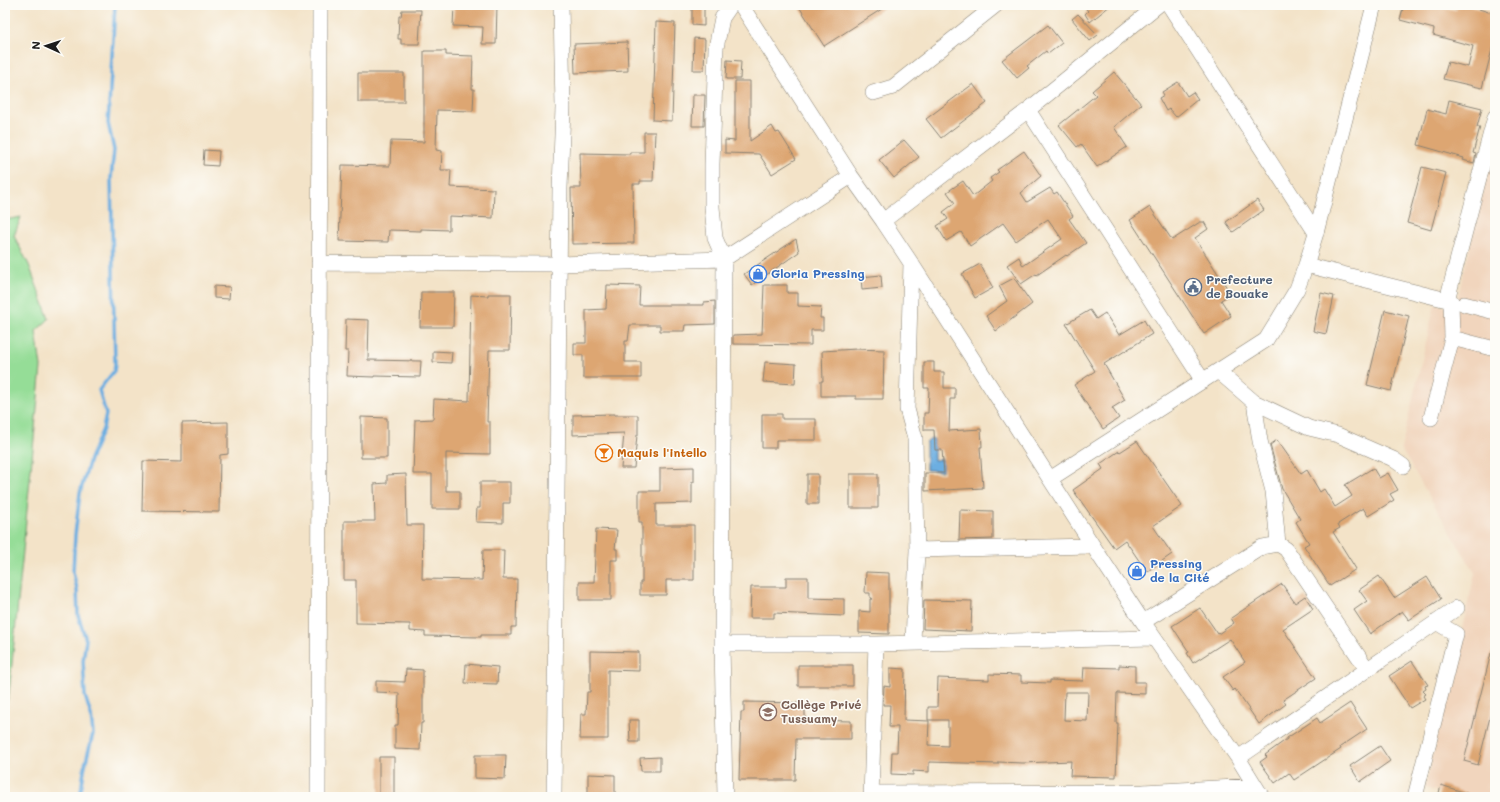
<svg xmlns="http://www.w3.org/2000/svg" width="1500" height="802" font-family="Mali,sans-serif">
<rect width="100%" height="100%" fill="#fdfcf7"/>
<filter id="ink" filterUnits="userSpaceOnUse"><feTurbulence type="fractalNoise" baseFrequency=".025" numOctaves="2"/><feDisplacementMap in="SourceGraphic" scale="8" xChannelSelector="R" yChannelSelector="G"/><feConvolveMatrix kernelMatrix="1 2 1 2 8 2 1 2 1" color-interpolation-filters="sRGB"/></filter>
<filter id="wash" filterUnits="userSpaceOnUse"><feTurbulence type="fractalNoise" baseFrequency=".012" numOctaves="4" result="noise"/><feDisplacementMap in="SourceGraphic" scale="16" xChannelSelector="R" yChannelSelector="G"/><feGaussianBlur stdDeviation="0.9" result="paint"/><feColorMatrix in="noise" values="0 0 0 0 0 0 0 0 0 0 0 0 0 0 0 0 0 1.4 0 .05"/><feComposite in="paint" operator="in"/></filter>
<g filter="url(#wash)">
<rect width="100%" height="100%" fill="#f3e3c8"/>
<path fill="#f1d5bd" d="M1495 141V797H1458L1425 788 1475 573 1401 449 1435 304 1455 309Z"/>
<path fill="#95dd97" stroke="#587c5a" d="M21 217 14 236 29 265 49 319 36 331 41 367 9 694 5 708V220Z"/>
<path fill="#6caee1" stroke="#44657e" d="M931 439H934V460L942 459V471L926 470V443Z"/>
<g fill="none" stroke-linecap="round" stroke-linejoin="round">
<path stroke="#6caee1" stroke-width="3.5" d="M80 797 85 765 93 734 91 715 85 696 83 661 86 640 78 615 77 589 73 572 75 535 80 493 90 459 103 429 106 414 99 390 114 371 115 364 111 178 114 150 108 123 115 5"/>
</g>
<g id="blocks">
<path fill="#dda672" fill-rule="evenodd" d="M454 5H497L496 44H482L483 27 453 26Z
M798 5H888L824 46Z
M1083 5H1111L1090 22 1085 14 1088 11Z
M1404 5H1431L1456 10 1457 5H1466L1495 14V38L1482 88 1443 79 1448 62 1468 67 1473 46 1433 35 1434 29 1400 20Z
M692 7H704V26L692 25Z
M402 10H421L419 44H401V39H398L399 16H401Z
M1078 14 1098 35 1090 41 1072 19Z
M656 22 675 23 672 121 653 120Z
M1048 25 1062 43 1048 54 1046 51 1027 66 1029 68 1017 78 1002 60Z
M694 38 705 39 704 70H693Z
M627 42 628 71 575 73 574 44Z
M424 51H446V55L473 56 472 89H474L473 111 437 110 436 150 442 151 441 170H451L450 187 494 189 493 218 449 216V230L421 229V231L389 230 388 242 339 241 342 165 390 166 391 141 424 142Z
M727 60 741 61 740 79H726Z
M1114 72 1141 104 1114 127 1127 147 1097 167 1081 144 1077 147 1059 125 1096 95 1092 91Z
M358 73H404V102H358Z
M735 81H750V141L772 126 776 133 779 132 796 159 772 174 759 154 725 153V140L735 141Z
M1178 82 1187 96 1193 92 1198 99 1176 117 1169 109 1166 111 1159 98 1164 95 1162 92Z
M973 84 987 103 941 138 926 119Z
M693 95H705L704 126H692Z
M1449 100 1482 108 1477 127H1480L1473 153 1476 154 1474 163 1463 160 1464 158 1418 145 1427 109 1446 114Z
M644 132H655L653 181H640V184H633L634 243 572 244 571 188H581L580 153 630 154V152H644Z
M904 140 919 157 894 178 879 160Z
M204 150 219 151 218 166 203 165Z
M1024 151 1041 176 1021 193 1027 202 1050 188 1054 194 1057 192 1073 216 1069 219 1086 243 1067 256 1066 255 1037 275 1036 274 1021 284 1007 265 1019 257 1023 266 1062 239 1048 219 1016 241 1003 223 970 246 961 232 946 241 937 226 948 219 943 212 955 203 947 192 963 181 973 196 992 181 990 178 999 172 997 170Z
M1422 167 1446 173 1431 230 1407 223Z
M1257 200 1264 210 1233 232 1226 222Z
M1150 207 1172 240 1200 222H1204L1208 229 1195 238 1231 294 1221 300 1231 316 1204 334 1130 220Z
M796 239 799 252 752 285 744 274Z
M980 264 993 288 975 298 962 274Z
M881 275 882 288 862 290 861 277Z
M1014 278 1032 304 996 331 986 316 1007 301 999 286Z
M607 285 640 286 639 305H704V302L715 301V324L685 325 684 331H660V325H630L628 341H625V362H641V378H583V355H574V343H586V310L606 309Z
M764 285H787V293H798V306L821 307 820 318H823V330H811V345L733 344V335L762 334Z
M214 286 230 287 229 299 214 298Z
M421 292H454L453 327H420Z
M1321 293 1334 296 1326 334 1313 331Z
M488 294H511L510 350H489L487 422H490V454L446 453V491H460V509H432V474H413L415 420 433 419 434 399 469 401 471 295 488 296Z
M1090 310 1096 319 1105 313 1119 335 1144 320 1152 334 1104 364 1125 400 1112 408 1119 418 1103 429 1074 385 1095 371 1066 324Z
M1385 310 1409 316 1391 391 1367 385Z
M346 319 369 320 368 360 421 361 420 377 374 376V377L347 376 348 351H345Z
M857 349 884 350 883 399H856V396H821V381H823L822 351Z
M433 351 452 352 451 363 433 362Z
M765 362 796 364 795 384 763 382Z
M924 362H934V372H944V388H955V399H950L949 431 981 429 982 447H980L983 488 925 491V473H944L942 450H935L934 430H924V413H928L929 388H924Z
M614 414V415H638V435H637L634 468H621L624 433 573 435V415Z
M762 414H782V419H816V440H776V448H762Z
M361 417 387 418V458H361Z
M228 422V454L220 455 219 512 142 511 143 461 182 462V423Z
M1277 440 1301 474 1307 470 1320 492 1324 489 1335 507 1352 496 1345 485 1373 468 1379 478 1388 473 1398 490 1390 494 1394 500 1368 516 1363 508 1338 524 1340 528 1333 532 1356 569 1330 586 1304 546 1309 543 1296 522 1300 519 1282 489 1270 445Z
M1137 441 1182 506 1153 526 1172 554 1138 578 1131 568 1140 562 1125 540 1114 548 1073 490 1103 469 1100 464 1119 451 1120 452Z
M694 467V482H692V503L656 504V525H694V580H666V595H640V582H642V522H639V491H660V468Z
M406 474 407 525H423L422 579 482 580 483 550H504L503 579H517L516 627H511V635H481V637L425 636V632L410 631V624L356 623V580H344V521H375L374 484 387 483V475Z
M807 474H818V504H807Z
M850 474H878V508H850Z
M480 482H510V503H503V523L476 522 477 508H480Z
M960 510 993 511V539L959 540Z
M596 529 617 530 615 549H617V560H611V600H579V582H594Z
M866 572 889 573V634L859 633V611L870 612V599H872L870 598V593H865Z
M1379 576 1394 598 1427 577 1441 599 1409 620 1402 611 1370 634 1354 610 1367 601 1359 590Z
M786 577H808V598L844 599V616L774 613V618H750L751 587H786Z
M1282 584 1295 603 1305 596 1313 609 1283 629 1316 678 1283 700 1286 704 1259 724 1235 689 1233 691 1223 677 1245 662 1230 639 1193 663 1187 653 1189 652 1172 626 1200 608 1218 634 1234 623 1231 618Z
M924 600 972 601 971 631 923 629Z
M590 651 639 652V671L608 670V739H580L581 714H586L587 692H590Z
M1491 653 1495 654V697L1478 765 1464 761Z
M1412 661 1428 685 1425 686 1426 689 1423 691 1426 694 1423 696 1425 699 1410 708 1389 676Z
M466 664 498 667 497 684 465 683Z
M798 665H853V686H798Z
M1119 665 1135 666V682H1145V694L1117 693 1116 723H1118L1116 777 1070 776 1071 761 1023 763 998 762V764L929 762V772L913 771V775L891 774 892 752H897L898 727H889L890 705H883L884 686 890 687V668L905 669 904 720 929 721 928 745 948 746V720H928V707H937L938 678 989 680V674L1021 675V682L1050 683V680L1083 681 1084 667 1119 668ZM1065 692H1088L1087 721 1064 720Z
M406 669 423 670V723H421L420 750 395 749V725H398L399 693 376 692V681L405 682Z
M744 702 803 703V710H805V720L851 721V739H796L795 780H739L741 712H744Z
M1350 703 1367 729 1340 747 1341 749 1294 780 1289 773 1275 783 1260 762 1267 757 1265 755 1287 739V738L1317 718 1320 723Z
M629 720H639V742H630Z
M1380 746 1390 761 1360 782 1350 766Z
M475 755H506L505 779 475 778Z
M379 757H394V797H379Z
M660 757V771H641L640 758Z
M588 774 615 775V797H588Z
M1441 785 1472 795V797H1438Z"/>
</g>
</g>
<g filter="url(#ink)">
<use href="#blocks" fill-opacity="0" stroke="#888072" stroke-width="1"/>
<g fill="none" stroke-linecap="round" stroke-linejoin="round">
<defs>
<path id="minor" d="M741 5 851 176 883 221 911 263 1093 546 1143 622 1238 758 1262 797
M1169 5 1316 233
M873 93 893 87 996 5
M1028 110 1203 381
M883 221 1028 110 1158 5
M319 263 559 264 724 259 851 176
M911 263 907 409 915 438 917 550 913 642
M1306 265 1447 300 1495 117
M1464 304 1495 312
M1452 338 1495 349
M1218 371 1254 402 1309 428 1338 435 1393 459 1403 466
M1254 402 1260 441 1273 491 1278 544
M1431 418 1452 338 1451 301
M1050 479 1266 340 1297 289 1306 265 1316 233 1374 5
M917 550 1093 546
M1143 622 1262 547 1278 544 1286 549 1367 669
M722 644H876L1154 638
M1238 758 1457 608
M871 793 1143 792 1254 786
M318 797 320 5
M554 797 560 188 563 108 561 5
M725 797 722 644 724 259 715 238 712 207V164L716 48 722 18 731 5
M871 797 876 644
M1415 797 1456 634 1436 622"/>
</defs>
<use href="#minor" stroke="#888072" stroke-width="16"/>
<use href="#minor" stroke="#fff" stroke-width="15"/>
</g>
</g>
<defs>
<symbol id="shop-ring" viewBox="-11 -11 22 22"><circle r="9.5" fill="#fdfcf7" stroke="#3f7fe0" stroke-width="1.5"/><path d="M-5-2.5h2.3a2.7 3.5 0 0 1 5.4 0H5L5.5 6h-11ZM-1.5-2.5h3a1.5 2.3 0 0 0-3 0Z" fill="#3f7fe0"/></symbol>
<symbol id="civic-ring" viewBox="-11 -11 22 22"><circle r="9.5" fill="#fdfcf7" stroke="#5c6f8a" stroke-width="1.5"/><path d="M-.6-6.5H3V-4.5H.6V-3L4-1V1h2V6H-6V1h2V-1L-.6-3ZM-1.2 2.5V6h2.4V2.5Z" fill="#5c6f8a"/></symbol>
<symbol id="bar-ring" viewBox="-11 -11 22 22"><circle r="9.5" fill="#fdfcf7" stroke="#e8710a" stroke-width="1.5"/><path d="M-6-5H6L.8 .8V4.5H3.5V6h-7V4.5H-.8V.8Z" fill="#e8710a"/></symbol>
<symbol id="school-ring" viewBox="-11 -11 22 22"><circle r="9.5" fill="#fdfcf7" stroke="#8d6e63" stroke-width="1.5"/><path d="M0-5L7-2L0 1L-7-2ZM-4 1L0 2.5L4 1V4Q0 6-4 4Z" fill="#8d6e63"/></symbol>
</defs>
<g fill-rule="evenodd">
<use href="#shop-ring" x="748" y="264" width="20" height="20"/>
<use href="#civic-ring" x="1183" y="277" width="20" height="20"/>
<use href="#bar-ring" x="594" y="443" width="20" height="20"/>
<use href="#shop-ring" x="1127" y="561" width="20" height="20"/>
<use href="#school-ring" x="758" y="702" width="20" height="20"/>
</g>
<g text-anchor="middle" stroke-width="3" stroke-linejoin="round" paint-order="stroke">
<g font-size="12" font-weight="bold" fill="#366cbe" stroke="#fdfcf7" text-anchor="start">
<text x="771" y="278">Gloria Pressing</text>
<text x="1150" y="568">Pressing<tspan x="1150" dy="14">de la Cité</tspan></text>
</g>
<g font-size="12" font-weight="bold" fill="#4e5e75" stroke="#fdfcf7" text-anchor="start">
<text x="1206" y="284">Prefecture<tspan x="1206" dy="14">de Bouake</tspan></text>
</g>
<g font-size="12" font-weight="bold" fill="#c56008" stroke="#fdfcf7" text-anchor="start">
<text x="617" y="457">Maquis l'intello</text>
</g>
<g font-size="12" font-weight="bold" fill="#785e54" stroke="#fdfcf7" text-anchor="start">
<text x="781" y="709">Collège Privé<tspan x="781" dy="14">Tussuamy</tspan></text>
</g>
</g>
<rect width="1500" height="802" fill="none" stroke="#fdfcf7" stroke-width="20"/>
<g transform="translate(46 46) rotate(273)" stroke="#fdfcf7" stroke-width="3" paint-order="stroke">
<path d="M0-3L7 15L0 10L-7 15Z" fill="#1c1c1c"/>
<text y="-6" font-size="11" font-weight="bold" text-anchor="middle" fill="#1c1c1c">N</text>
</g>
</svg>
